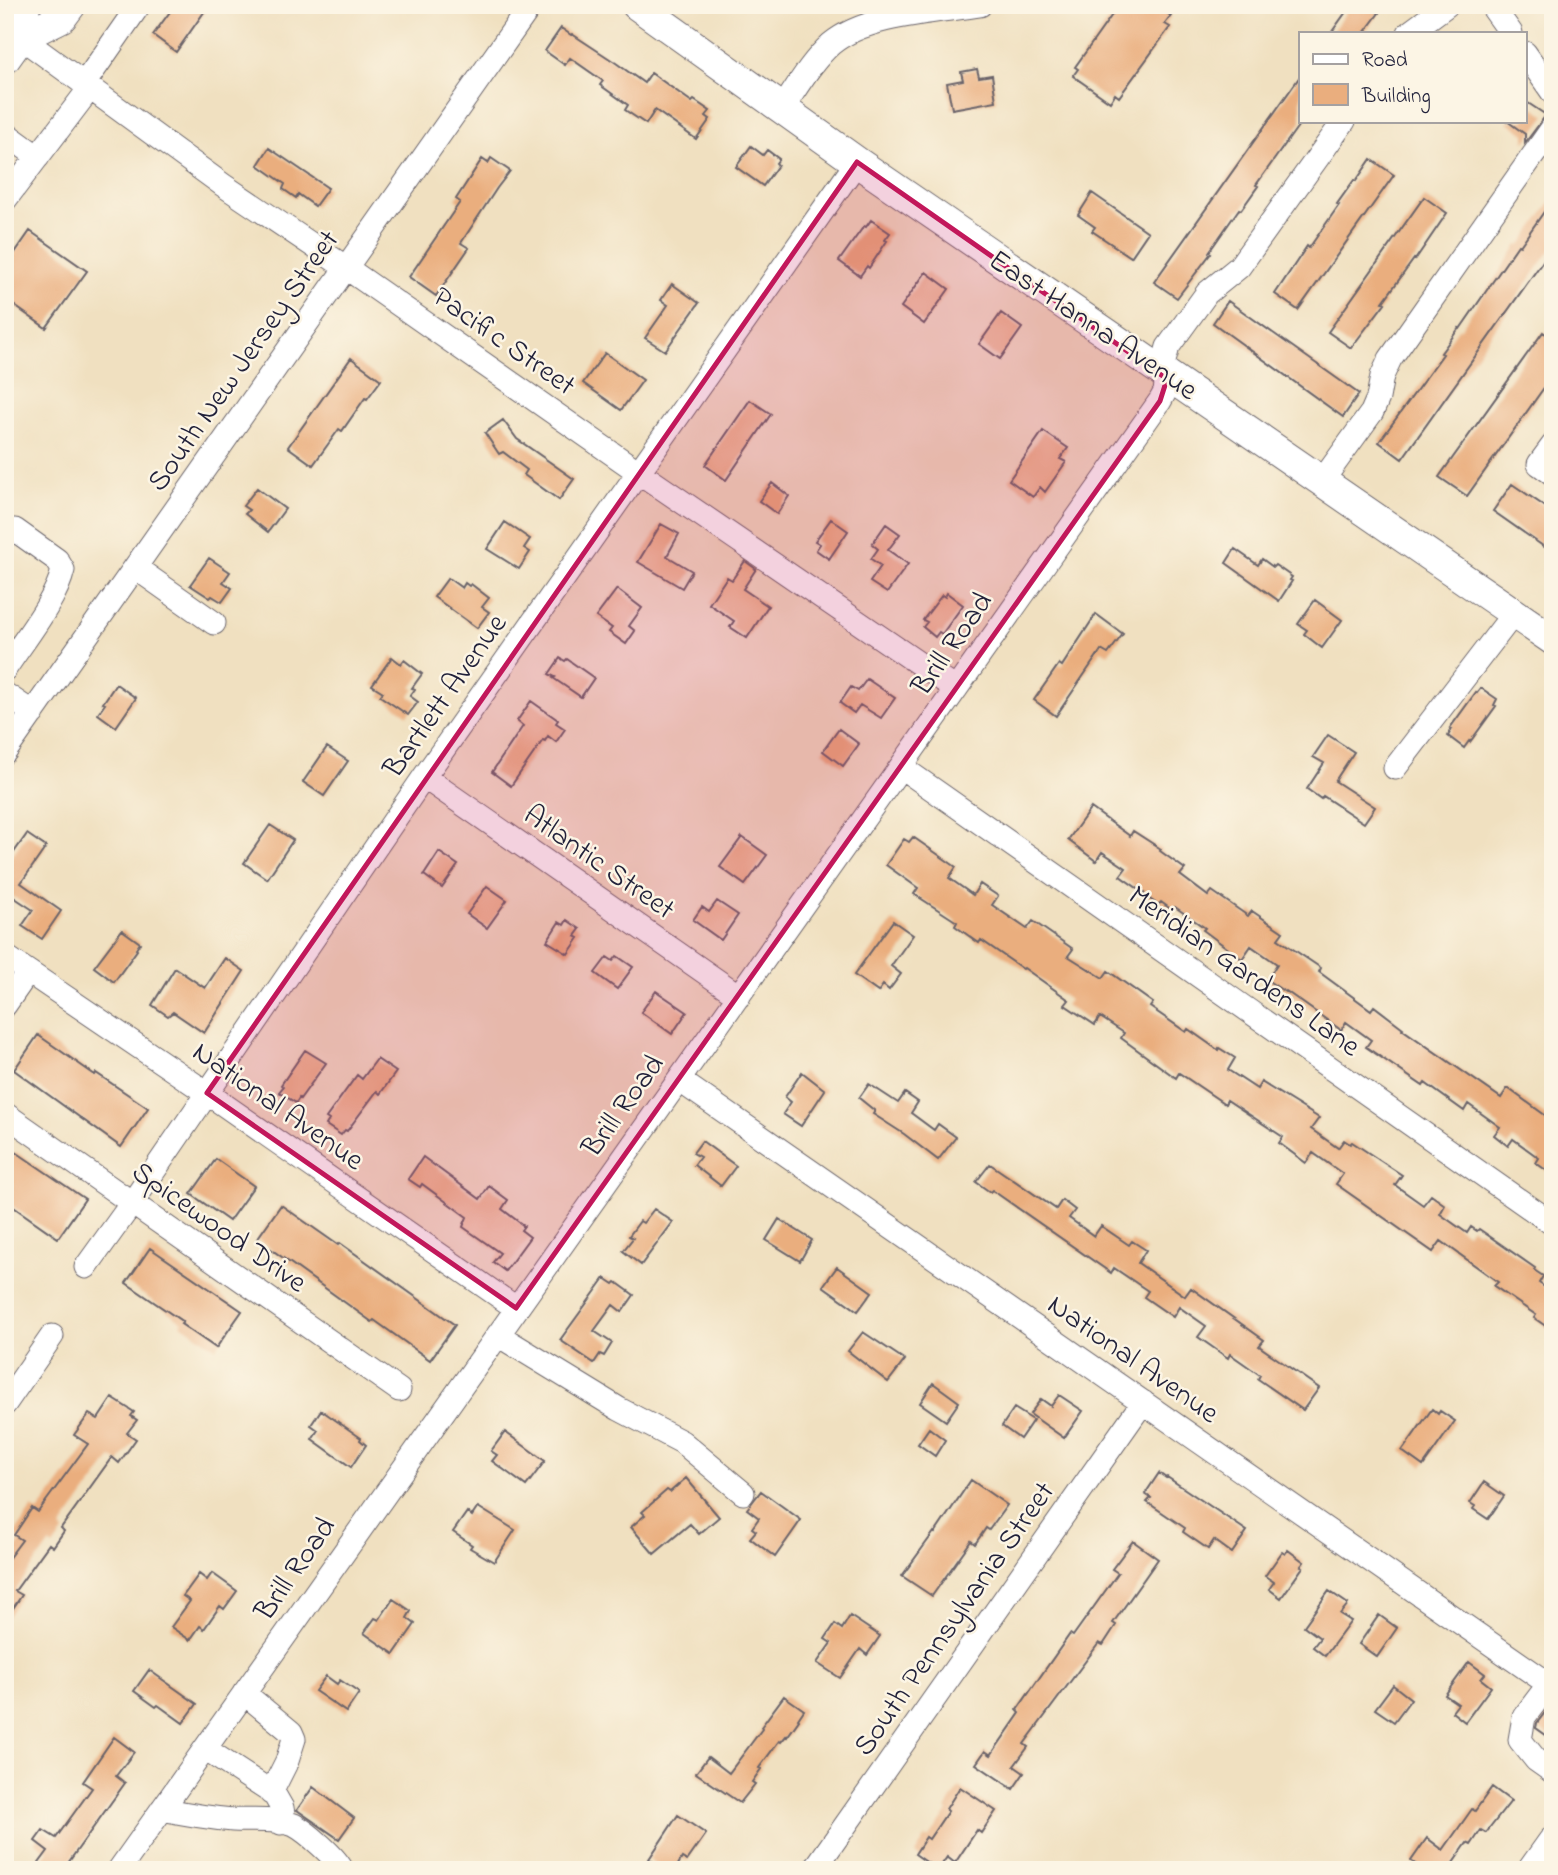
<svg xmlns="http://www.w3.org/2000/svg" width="1558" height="1875" font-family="'Indie Flower',sans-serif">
<rect width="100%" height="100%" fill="#fcf5e5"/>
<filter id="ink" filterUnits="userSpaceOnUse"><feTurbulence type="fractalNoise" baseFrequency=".0143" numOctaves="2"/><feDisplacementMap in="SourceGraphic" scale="14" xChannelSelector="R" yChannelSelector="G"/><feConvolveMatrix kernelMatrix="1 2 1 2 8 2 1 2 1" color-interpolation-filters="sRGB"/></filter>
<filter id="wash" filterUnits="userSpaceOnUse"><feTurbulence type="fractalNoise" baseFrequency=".00686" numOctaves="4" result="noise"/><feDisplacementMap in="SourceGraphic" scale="28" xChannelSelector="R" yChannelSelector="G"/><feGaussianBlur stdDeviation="1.57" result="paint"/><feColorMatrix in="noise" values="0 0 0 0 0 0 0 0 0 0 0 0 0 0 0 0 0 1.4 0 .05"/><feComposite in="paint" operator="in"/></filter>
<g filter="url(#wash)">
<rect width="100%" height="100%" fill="#f0e0c0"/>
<g id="blocks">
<path fill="#eaae7e" d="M175 5H209L176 52 153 35Z
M1119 5H1155L1171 16 1165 24 1170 27 1119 97 1115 94 1110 102 1073 76 1078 69 1075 67Z
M1351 5H1368L1379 13 1364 33H1331Z
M561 28 571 35 572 34 616 63 644 83 651 73 692 102 694 100 710 111 706 116 710 119 696 139 655 110 646 124 625 110 628 105 600 85 603 81 570 58 565 65 545 51Z
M977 69 979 77 992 75 996 101 952 109 947 83 963 80 961 72Z
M1301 75V122L1256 185 1258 186 1241 210 1239 209 1209 252 1211 253 1177 298 1154 282Z
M1525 101 1546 115 1525 143V134L1507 121H1525Z
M751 146 763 155 767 150 779 159 776 163 778 165 763 186 736 167Z
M269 148 328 188 315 206 298 194 296 198 283 189 285 184 258 165Z
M491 158 510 171 497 188 461 243 469 248 436 296 409 277 460 202 456 199 482 159 488 163Z
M1371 159 1394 175 1298 310 1275 294 1307 246 1309 248 1339 205 1337 204 1354 180 1356 181Z
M1092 193 1148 232 1131 257 1092 231 1095 227 1078 215Z
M1424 197 1447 213 1415 260 1414 259 1383 302 1385 303 1351 348 1328 332Z
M1553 199V247L1402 459 1379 442 1443 354 1441 353 1459 328 1460 329 1518 245 1520 246Z
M871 220 890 233 885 240 887 241 869 268 867 266 860 276 839 261 864 226 866 227Z
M30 231 87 271 46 328 5 299V267Z
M926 272 949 289 924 324 901 307Z
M672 284 699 303 665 351 645 338 668 305 661 300Z
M1228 301 1359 394 1343 417 1213 323Z
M1001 313 1022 328 1000 359 979 344Z
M1543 332 1553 339V375L1467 496 1439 477Z
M605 353 643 380 621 410 583 383Z
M351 358 381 380 367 399 365 398 342 431 339 429 313 465 288 447Z
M750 400 771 414 726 480 705 465Z
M503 420 517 439 574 479 559 500 524 475 527 470 503 452 499 454 485 433Z
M1043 431 1068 448 1060 459 1066 462 1045 492 1040 487 1033 497 1009 480Z
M772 483 789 496 777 514 759 501Z
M1512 484 1553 512V553L1493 511Z
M257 488 285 509 268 532 245 514 249 510 243 506Z
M831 519 848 531 829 559 816 550 820 544 815 541Z
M505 522 530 539 524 548 530 552 519 569 487 549Z
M661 524 679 534 667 556 692 571 682 588 638 562Z
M886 524 900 534 888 550 908 564 887 593 870 582 881 566 871 559 878 549 872 544Z
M1235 549 1258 565 1262 559 1273 567 1275 565 1292 577 1290 580 1292 581 1279 601 1226 563Z
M209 558 230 572 223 582 232 588 222 602 212 596 210 598 190 585Z
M745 561 756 569 743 589 768 606 747 638 730 627 734 621 709 604 727 577 732 580Z
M448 578 462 588 465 583 469 586 471 584 489 598 482 607 489 612 477 628 434 597Z
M617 589 642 608 629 626 635 631 626 644 609 632 612 628 596 617Z
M947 593 963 605 942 634 939 632 935 637 923 627 927 622 923 620 942 595 945 597Z
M1315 600 1342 620 1322 648 1304 634 1307 630 1298 624Z
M1096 614 1123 634 1108 654 1101 650 1056 716 1034 700 1059 664 1062 666Z
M392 657 401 664 404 660 422 674 412 688 415 689 410 696 418 702 408 715 380 696 383 692 372 685Z
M560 658 565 661 567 659 594 678 581 697 553 678 555 677 549 674Z
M867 679 895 698 881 718 860 705 854 713 840 703 851 687 858 691Z
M116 684 136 698 116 727 98 714 105 704 103 703Z
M1481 688 1497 699 1494 705 1496 706 1470 742 1469 741 1464 748 1448 736 1452 729 1450 728 1476 692 1477 693Z
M531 701 558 720 556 723 565 729 556 742 548 736 545 741 543 740 511 786 492 772 523 726 517 721Z
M839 729 859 744 843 766 823 751Z
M1328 735 1354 752 1335 781 1375 807 1364 823 1323 796 1321 799 1307 789 1324 763 1313 757Z
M327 747 348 761 324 796 303 782Z
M1091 808 1130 836 1133 831 1161 849 1160 851 1185 869 1180 875 1208 896 1212 891 1248 916 1252 911 1283 932 1278 939 1321 968 1319 972 1371 1010 1374 1006 1403 1028 1402 1029 1501 1098 1507 1089H1509L1553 1121V1175L1536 1163 1539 1158 1513 1139 1508 1146 1494 1135 1500 1127 1468 1104 1464 1111 1425 1083 1423 1086 1366 1047 1371 1040 1346 1022 1341 1030 1286 991 1285 992 1267 980 1277 964 1251 946 1242 959 1203 930 1205 928 1175 907 1172 910 1161 902 1158 905 1143 894 1144 893 1120 876 1126 868 1102 852 1096 861 1068 840Z
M270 825 293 840 267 879 244 863Z
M27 834 46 847 21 883 61 911 42 939 22 926 33 910 12 896 5 906V865Z
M742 837 767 855 745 885 720 867Z
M913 837 956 867 949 878 973 895 980 884 998 896 992 905 1027 929 1033 921 1073 949 1068 956 1103 978 1108 971 1153 1003 1150 1007 1186 1032 1188 1029 1218 1050 1219 1048 1235 1058 1228 1070 1257 1089 1261 1082 1319 1118 1311 1129 1338 1148 1344 1140 1350 1144 1352 1142 1402 1175 1395 1185 1423 1205 1431 1195 1445 1205 1440 1214 1467 1233 1471 1227 1477 1231 1479 1229 1535 1268 1534 1270 1543 1276 1539 1283 1553 1293V1331L1534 1318 1536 1315 1494 1286 1498 1282 1441 1241 1433 1252 1336 1184 1343 1174 1313 1153 1306 1163 1279 1143 1283 1137 1227 1100 1225 1104 1179 1073 1176 1078 1121 1038 1124 1033 1100 1017 1095 1025 1065 1005 1069 1000 1024 968 1023 969 981 940 979 943 955 926 957 922 914 894 918 888 886 865 904 839 909 842Z
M439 852 458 865 442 888 424 875Z
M487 886 507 900 487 928 467 914Z
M717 901 738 915 721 940 693 920 702 907 709 912Z
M567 920 580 929 575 936 579 938 568 954 547 941 559 922 564 925Z
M893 921 913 935 891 966 901 974 889 990 883 985 878 992 854 975Z
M122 930 140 943 136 949 137 950 114 982 94 967Z
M617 956 633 967 617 989 595 973 607 957 613 961Z
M225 958 244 971 204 1033 173 1012 168 1016 152 1005 175 968 205 988Z
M656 991 687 1012 672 1034 641 1012Z
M38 1035 95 1075 96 1073 148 1108 121 1147 14 1070Z
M305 1050 326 1063 300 1099 299 1098 296 1103 279 1092 283 1087 281 1085Z
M377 1059 396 1072 380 1094 377 1091 347 1131 345 1130 341 1135 326 1125 329 1120 326 1118 357 1075 362 1079Z
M802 1072 825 1090 801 1126 783 1114 791 1102 785 1097Z
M869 1084 898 1103 905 1093 918 1102 911 1113 934 1130 938 1124 956 1137 938 1160 904 1134 873 1114 875 1111 859 1098Z
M702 1141 736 1166 721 1186 694 1165 700 1157 693 1153Z
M16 1152 85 1199 58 1238 5 1201V1167Z
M423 1157 480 1199 489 1186 508 1200 502 1209 524 1226 521 1230 530 1237 505 1271 493 1262 500 1253 463 1227 467 1217 422 1184 420 1187 408 1179Z
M216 1159 254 1186 229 1221 191 1194Z
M990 1164 1056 1209 1062 1200 1075 1210 1069 1218 1094 1236 1101 1226 1129 1245 1132 1241 1146 1250 1138 1263 1185 1296 1191 1288 1264 1340 1259 1346 1319 1388 1303 1410 1258 1379 1260 1375 1230 1354 1228 1358 1198 1337 1206 1326 1179 1307 1173 1317 1144 1297 1148 1291 1114 1268 1111 1273 992 1190 990 1192 976 1182Z
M281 1205 338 1245 340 1243 455 1325 430 1360 374 1320 372 1322 257 1239Z
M654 1209 673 1222 641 1265 623 1251 633 1238 629 1236 640 1221 643 1223Z
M779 1219 812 1240 800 1261 766 1240Z
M150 1248 242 1311 216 1348 181 1324 183 1322 126 1283Z
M837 1267 872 1292 858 1311 823 1286Z
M605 1278 614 1284 616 1282 634 1295 622 1312 613 1305 594 1331 612 1343 604 1356 600 1354 594 1363 560 1340Z
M863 1332 905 1360 888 1382 848 1351Z
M933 1383 959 1402 946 1421 920 1403Z
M1059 1395 1083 1411 1064 1438 1030 1414 1041 1399 1051 1406Z
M112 1398 134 1412 131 1416 137 1420 127 1433 136 1439 119 1463 112 1457 61 1528 64 1531 53 1547 49 1544 15 1591 22 1595 5 1620V1563L22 1540 14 1535 32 1508 38 1512 88 1444 74 1435 89 1414 98 1419Z
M1014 1408 1033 1420 1020 1439 1002 1426Z
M1432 1409 1438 1414 1440 1411 1455 1421 1423 1466 1402 1451Z
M321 1410 361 1438 360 1440 366 1445 351 1467 312 1439 318 1430 311 1425Z
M929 1428 945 1440 935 1456 918 1444Z
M505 1432 545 1461 526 1486 492 1461 497 1455 491 1451Z
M1159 1473 1166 1478 1167 1477 1247 1531 1232 1553 1214 1540 1208 1549 1183 1532 1185 1528 1147 1502 1151 1498 1145 1494Z
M686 1478 719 1517 699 1534 690 1524 654 1554 631 1527 645 1515 642 1512 667 1490 670 1492Z
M971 1480 1007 1505 989 1530 986 1528 975 1544 971 1541 932 1596 902 1576 934 1532 935 1533Z
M1484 1482 1504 1496 1488 1519 1473 1509 1475 1506 1470 1503Z
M761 1491 801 1520 775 1557 750 1538 756 1531 752 1528 759 1518 747 1509Z
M478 1507 515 1530 494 1562 470 1548 472 1545 453 1532 467 1512 472 1516Z
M1133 1541 1158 1559 1113 1623 1116 1625 1103 1645 1099 1643 1024 1744 1028 1747 1014 1766 1024 1773 1013 1789 976 1764 985 1751 991 1755 1020 1713 1017 1710 1070 1634 1073 1636 1118 1573 1112 1569Z
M1288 1550 1304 1562 1301 1566 1303 1567 1281 1598 1269 1589 1274 1582 1265 1576 1282 1552 1285 1554Z
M212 1573 237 1591 224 1609 220 1606 204 1629 200 1626 190 1640 171 1627 190 1601 183 1596 199 1574 207 1580Z
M1329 1591 1348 1604 1340 1614 1351 1621 1325 1656 1313 1647 1320 1638 1304 1626Z
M393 1599 411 1611 407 1618 415 1624 394 1654 364 1633 375 1618 379 1620Z
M1379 1615 1397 1628 1377 1657 1359 1644Z
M850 1616 880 1636 867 1655 860 1649 840 1678 817 1663 831 1643 825 1639 835 1624 842 1629Z
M1469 1662 1485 1674 1481 1679 1491 1687 1465 1722 1452 1712 1458 1704 1445 1695Z
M149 1670 197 1704 183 1723 158 1705 156 1707 134 1691Z
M326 1676 337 1684 340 1680 359 1693 346 1712 315 1691Z
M1393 1685 1411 1699 1394 1722 1375 1709Z
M784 1696 804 1710 798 1719 799 1720 787 1737 786 1736 781 1742 779 1741 759 1768 761 1769 752 1782 755 1784 740 1803 696 1773 708 1757 729 1773 762 1729 761 1727Z
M1553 1702V1740L1536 1728 1537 1723Z
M114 1737 134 1752 116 1776 125 1783 63 1870H34L48 1851 35 1841 43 1830 56 1838 92 1788 83 1782Z
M313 1787 354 1818 339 1839 297 1810Z
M960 1787 996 1811 981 1833 977 1830 955 1863 947 1857 938 1870 915 1854 926 1837 929 1839 948 1811 946 1809Z
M1492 1787 1511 1801 1486 1833 1481 1830 1471 1845 1467 1843 1448 1870H1424L1411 1861 1427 1838 1443 1850 1472 1809 1475 1811Z
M678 1815 706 1834 687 1861 682 1858 675 1870H665L649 1859Z"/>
</g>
</g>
<g filter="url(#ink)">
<use href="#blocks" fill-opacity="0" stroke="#6a646a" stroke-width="2"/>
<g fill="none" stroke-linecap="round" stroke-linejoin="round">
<defs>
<path id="minor" d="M1491 5 1511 33
M5 26 223 185 345 267 640 473 956 689
M1409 33 1447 5
M1525 53 1553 93
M84 84 139 5
M782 109C797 87 811 62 831 44 865 15 935 12 980 5
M5 133 38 157
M5 200 90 88
M1553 445 1539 464 1553 474
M1322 481 1372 412 1378 398 1382 376 1390 359 1553 127
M5 530H15L57 560 63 570C56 601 23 641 5 669
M136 568 214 623
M5 694 33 713
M5 752 531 5
M901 767 1553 1224
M1395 768 1514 613
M424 777 739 996
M5 956 207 1093 516 1308
M5 1005 28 972
M679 1080 1553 1687
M5 1114 399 1390
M86 1267 132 1203 424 777 857 162
M498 1335 619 1409 682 1442 743 1493
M5 1404 52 1336
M1549 1684 1524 1717 1520 1740 1536 1760 1553 1772
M244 1693 291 1732 294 1739 287 1761 271 1793
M205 1749 274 1794 282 1808 283 1814 281 1823
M162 1809C186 1814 209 1818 233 1820 251 1821 278 1818 294 1825 306 1831 337 1858 342 1870
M119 1870 1160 401 1165 392 1166 384 1164 361 1168 347 1207 293 1239 267 1344 121
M814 1870 1143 1402"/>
<path id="major" d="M637 5 857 162 1553 640
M20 38 62 17 71 5
M5 59 20 38 25 5
M1533 1870 1553 1842"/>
</defs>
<use href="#minor" stroke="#6a646a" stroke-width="25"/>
<use href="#major" stroke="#6a646a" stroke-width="32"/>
<use href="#minor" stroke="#fff" stroke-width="23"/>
<use href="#major" stroke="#fff" stroke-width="30"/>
</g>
</g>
<path fill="#c2185b" fill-opacity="0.2" stroke="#c2185b" stroke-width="5" stroke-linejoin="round" d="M857 162 1167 379 1160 401 516 1308 207 1093Z"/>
<g text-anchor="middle" stroke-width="5" stroke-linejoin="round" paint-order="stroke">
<g font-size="30" fill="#22223b" stroke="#fcf5e5">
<text transform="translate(1094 324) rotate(34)" y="10">East Hanna Avenue</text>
<text transform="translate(505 340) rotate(35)" y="10">Pacific Street</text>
<text transform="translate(242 360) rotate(-55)" y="10">South New Jersey Street</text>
<text transform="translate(951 643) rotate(-55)" y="10">Brill Road</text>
<text transform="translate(444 695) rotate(-55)" y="10">Bartlett Avenue</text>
<text transform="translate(600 861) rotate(35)" y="10">Atlantic Street</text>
<text transform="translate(1245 970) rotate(35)" y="10">Meridian Gardens Lane</text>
<text transform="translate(279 1105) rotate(35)" y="10">National Avenue</text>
<text transform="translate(622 1105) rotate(-54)" y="10">Brill Road</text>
<text transform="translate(220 1226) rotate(35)" y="10">Spicewood Drive</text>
<text transform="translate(1134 1358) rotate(35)" y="10">National Avenue</text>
<text transform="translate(294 1568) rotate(-55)" y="10">Brill Road</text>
<text transform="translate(953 1618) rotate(-55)" y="10">South Pennsylvania Street</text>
</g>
</g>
<rect width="1558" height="1875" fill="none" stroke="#fcf5e5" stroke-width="28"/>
<rect x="1299" y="32" width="228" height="91" fill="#fcf5e5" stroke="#a5a1a1" stroke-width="2"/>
<rect x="1313" y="54" width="35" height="10" fill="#ffffff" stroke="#a5a1a1" stroke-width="2"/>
<text x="1362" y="66" font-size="21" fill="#22223b">Road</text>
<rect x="1313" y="84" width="35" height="21" fill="#eaae7e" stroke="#a5a1a1" stroke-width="2"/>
<text x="1362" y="102" font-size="21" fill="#22223b">Building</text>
</svg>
